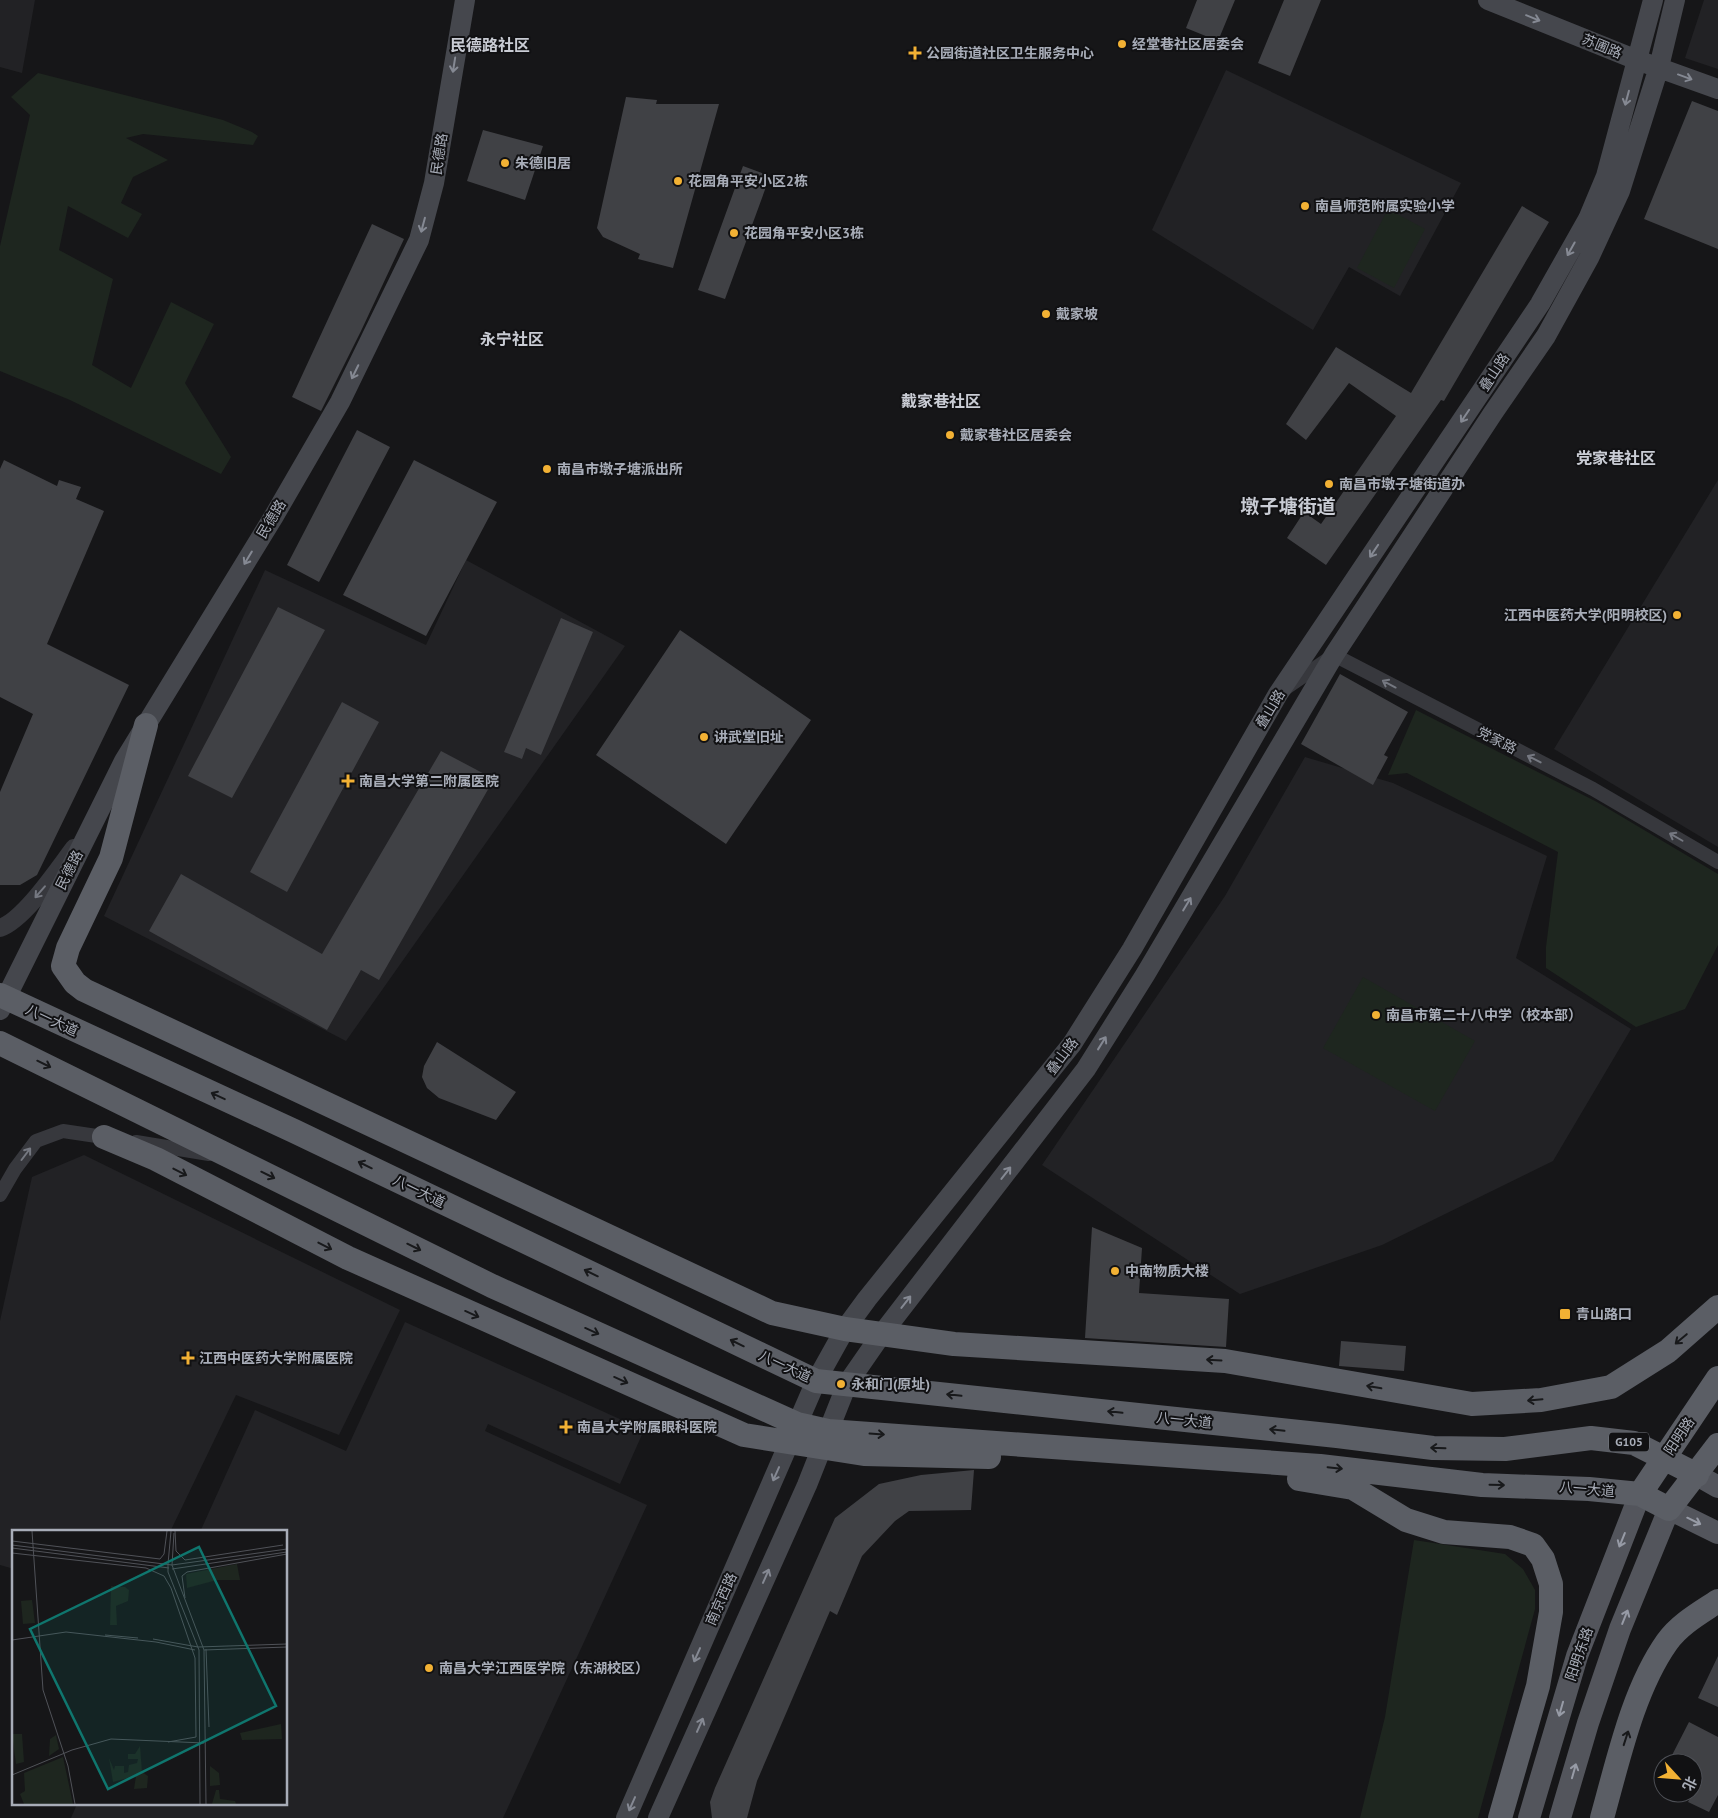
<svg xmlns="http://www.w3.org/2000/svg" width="1718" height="1818" font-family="'PT Sans','Noto Sans SC',sans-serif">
<rect width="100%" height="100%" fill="#161618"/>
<path fill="#222225" d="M0 0H35L22 73 0 67Z
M1704 0H1718V69L1685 58Z
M1226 70 1461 183 1400 296 1349 267 1313 330 1152 230Z
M1718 480V847L1554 749Z
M466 560 625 646 346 1041 104 916 265 570 426 645Z
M1305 757 1393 783 1547 856 1516 958 1631 1029 1553 1161 1382 1245 1240 1294 1042 1165 1225 896Z
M84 1155 400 1310 339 1435 236 1395 170 1532H14V1569L0 1565V1321L32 1177Z
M405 1322 644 1430 620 1484 488 1424 485 1431 647 1505 503 1818H71L77 1804H286V1532H200L255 1410 346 1451Z"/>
<path fill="#1e261f" d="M38 73 223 120 252 132 258 136 253 145 143 134 126 138 168 160 133 177 121 203 142 214 128 238 68 206 59 250 113 279 92 365 131 388 171 302 214 324 185 383 231 457 221 474 70 400 0 371V246L30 115 11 97Z
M1388 209 1425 229 1394 288 1357 268Z
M1416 710 1597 802 1718 874V945L1685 1009 1636 1027 1546 968V947L1558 852 1407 773 1388 775Z
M1363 977 1475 1041 1435 1111 1323 1048Z
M1414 1540 1505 1554 1523 1569 1535 1590V1609L1478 1818H1360L1385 1717Z"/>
<path fill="#404145" d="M1197 0H1235L1218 41 1186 28Z
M1284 0H1321L1290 76 1258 63Z
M626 97 657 100 656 104H719L673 268 638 259 640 254 603 237 597 228Z
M1692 101 1718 111V249L1644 219Z
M483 130 543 146 525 200 467 181Z
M743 166 770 176 725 299 698 290Z
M1522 206 1549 222 1444 401 1441 400 1326 565 1287 538 1304 512 1321 524 1396 416 1349 383 1306 440 1286 424 1336 347 1411 393Z
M372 224 404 239 361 331 321 411 292 397Z
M357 430 390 447 319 582 287 565Z
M4 460 57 486 59 480 81 487 76 499 104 511 47 644 129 685 37 875 20 885H0V792L33 714 0 697V469Z
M414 460 497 502 426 636 343 595Z
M278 607 325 630 232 798 188 776Z
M561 618 593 632 541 755 526 748 522 759 504 752Z
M680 630 811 720 726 844 596 755Z
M1340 674 1408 712 1384 755 1388 757 1373 785 1301 744Z
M342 702 379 722 287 892 250 872Z
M441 751 494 779 379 980 361 970 327 1030 149 931 181 874 322 954Z
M437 1042 516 1092 496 1120 439 1098 427 1088 422 1077 424 1066Z
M1092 1227 1142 1248 1139 1293 1229 1299 1226 1347 1085 1338Z
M1341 1341 1406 1346 1404 1371 1339 1366Z
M974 1470 971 1510 909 1511 895 1521 862 1556 837 1615 830 1611 757 1781 747 1818H712L710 1802 715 1788 835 1518 879 1484 921 1475Z
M1718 1656V1707L1698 1698Z
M1689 1722 1718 1737V1795L1709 1812 1688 1802 1700 1779 1693 1776V1763H1668Z"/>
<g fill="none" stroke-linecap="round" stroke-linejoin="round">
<path stroke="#37383d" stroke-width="14" d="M1286 688 1334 655 1593 789 1718 862
M136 1142 209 1154
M0 1195 15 1169 36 1141 63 1131 110 1138"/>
<path stroke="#37383d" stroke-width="18" d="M0 928C24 920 58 869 74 848"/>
<path stroke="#45474d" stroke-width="20" d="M1488 0 1637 60 1718 89
M0 1010 124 761 274 516 340 402 419 240 434 183 465 0
M626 1818 816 1381 845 1329 867 1299 1072 1044 1132 949 1278 694 1540 304 1588 219 1606 176 1653 0
M658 1818 807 1485 847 1384 881 1335 1086 1069 1145 975 1334 655 1493 413 1546 336 1589 258 1620 191 1659 67 1675 0"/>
<path stroke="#53555c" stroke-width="22" d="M1697 1475 1718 1487
M1529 1818 1577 1656 1640 1494
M1560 1818 1588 1723 1620 1629 1669 1509 1718 1533"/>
<path stroke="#5b5e65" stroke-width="24" d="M146 725 111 858 68 948 63 966 75 983 84 990 772 1313 845 1329 954 1344 1225 1361 1472 1404 1541 1400 1611 1387 1668 1351 1718 1307
M0 995 294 1131 816 1381 1337 1436 1433 1448 1505 1449 1591 1438 1634 1443 1697 1475
M0 1043 492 1286 797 1424 828 1431 1320 1466 1482 1485 1589 1489 1640 1494 1669 1509 1718 1445
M104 1137 156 1159 348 1258 744 1435 864 1454 989 1457
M1299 1479 1353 1488 1406 1520 1444 1532 1510 1537 1533 1545 1543 1559 1551 1584V1612L1538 1686 1500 1818
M1640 1494 1718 1378
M1602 1818C1618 1761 1633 1690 1667 1642 1680 1624 1700 1613 1718 1601"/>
</g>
<defs><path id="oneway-shaft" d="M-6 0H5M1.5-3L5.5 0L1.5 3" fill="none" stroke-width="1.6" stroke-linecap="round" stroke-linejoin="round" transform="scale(1.25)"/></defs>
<g stroke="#858993">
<use href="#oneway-shaft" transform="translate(1533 18) rotate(22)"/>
<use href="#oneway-shaft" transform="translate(454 65) rotate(99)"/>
<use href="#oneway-shaft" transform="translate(1685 77) rotate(20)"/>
<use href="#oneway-shaft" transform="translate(1627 98) rotate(105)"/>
<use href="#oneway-shaft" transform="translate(423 225) rotate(105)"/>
<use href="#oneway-shaft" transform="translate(1571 249) rotate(119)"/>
<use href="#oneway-shaft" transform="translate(355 372) rotate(116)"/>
<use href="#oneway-shaft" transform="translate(1465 416) rotate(124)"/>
<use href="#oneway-shaft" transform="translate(1374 551) rotate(124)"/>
<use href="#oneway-shaft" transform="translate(248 558) rotate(121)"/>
<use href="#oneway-shaft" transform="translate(1187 904) rotate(-59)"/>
<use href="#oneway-shaft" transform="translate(1102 1043) rotate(-58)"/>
<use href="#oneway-shaft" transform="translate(1006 1173) rotate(-52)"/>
<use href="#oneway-shaft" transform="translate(906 1302) rotate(-52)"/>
<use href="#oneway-shaft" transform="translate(776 1474) rotate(114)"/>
<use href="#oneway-shaft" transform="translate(766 1576) rotate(-66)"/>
<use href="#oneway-shaft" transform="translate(697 1655) rotate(114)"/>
<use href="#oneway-shaft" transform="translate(700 1725) rotate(-66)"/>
<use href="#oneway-shaft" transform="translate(632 1804) rotate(114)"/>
</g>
<g stroke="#757881">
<use href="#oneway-shaft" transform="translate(1389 684) rotate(-152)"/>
<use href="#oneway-shaft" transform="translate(1534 759) rotate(-153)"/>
<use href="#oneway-shaft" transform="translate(1676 837) rotate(-150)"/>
<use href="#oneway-shaft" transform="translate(40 892) rotate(131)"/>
<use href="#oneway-shaft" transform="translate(26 1154) rotate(-53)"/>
</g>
<g stroke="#18191b">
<use href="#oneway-shaft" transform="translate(44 1064) rotate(26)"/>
<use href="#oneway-shaft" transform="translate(218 1096) rotate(-155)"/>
<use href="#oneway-shaft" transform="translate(365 1165) rotate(-154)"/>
<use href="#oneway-shaft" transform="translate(180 1172) rotate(27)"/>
<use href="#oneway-shaft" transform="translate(268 1175) rotate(26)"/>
<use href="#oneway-shaft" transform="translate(325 1246) rotate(27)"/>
<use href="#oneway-shaft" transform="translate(414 1247) rotate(26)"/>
<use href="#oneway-shaft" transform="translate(591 1273) rotate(-154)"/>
<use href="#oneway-shaft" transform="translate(472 1314) rotate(24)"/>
<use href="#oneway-shaft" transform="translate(592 1331) rotate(24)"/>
<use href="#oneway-shaft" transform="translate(1681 1339) rotate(140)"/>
<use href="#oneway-shaft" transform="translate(737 1343) rotate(-154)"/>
<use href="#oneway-shaft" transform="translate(1214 1360) rotate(-177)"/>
<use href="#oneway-shaft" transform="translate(621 1380) rotate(24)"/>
<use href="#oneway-shaft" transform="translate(1374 1387) rotate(-170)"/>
<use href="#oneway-shaft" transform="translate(954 1395) rotate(-174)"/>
<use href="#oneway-shaft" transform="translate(1535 1400) rotate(175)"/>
<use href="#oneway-shaft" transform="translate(1115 1412) rotate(-174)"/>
<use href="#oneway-shaft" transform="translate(1277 1430) rotate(-174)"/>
<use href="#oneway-shaft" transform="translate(877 1434) rotate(4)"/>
<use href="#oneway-shaft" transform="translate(1438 1448) rotate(-178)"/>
<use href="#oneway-shaft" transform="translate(1335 1468) rotate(6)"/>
<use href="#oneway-shaft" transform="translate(1497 1485) rotate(1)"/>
<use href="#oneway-shaft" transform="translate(1626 1738) rotate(-72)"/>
</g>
<g stroke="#979ba6">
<use href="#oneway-shaft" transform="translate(1694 1521) rotate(26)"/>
<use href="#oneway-shaft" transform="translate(1622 1540) rotate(112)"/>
<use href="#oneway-shaft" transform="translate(1625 1617) rotate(-68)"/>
<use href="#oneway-shaft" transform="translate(1561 1709) rotate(106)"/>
<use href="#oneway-shaft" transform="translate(1574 1771) rotate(-74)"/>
</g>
<g fill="#f2b134" stroke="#111113" stroke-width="2">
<circle cx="1122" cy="44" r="5"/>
<path d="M912.5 45.5h5v5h5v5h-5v5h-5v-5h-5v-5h5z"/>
<circle cx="505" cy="163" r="5"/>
<circle cx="678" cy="181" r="5"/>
<circle cx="1305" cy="206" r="5"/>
<circle cx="734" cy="233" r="5"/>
<circle cx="1046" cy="314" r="5"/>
<circle cx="950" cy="435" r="5"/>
<circle cx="547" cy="469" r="5"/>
<circle cx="1329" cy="484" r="5"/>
<circle cx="1677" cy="615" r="5"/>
<circle cx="704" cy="737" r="5"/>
<path d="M345.5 773.5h5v5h5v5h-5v5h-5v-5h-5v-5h5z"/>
<circle cx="1376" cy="1015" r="5"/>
<circle cx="1115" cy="1271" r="5"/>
<rect x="1559" y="1308" width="12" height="12" rx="2.5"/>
<path d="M185.5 1350.5h5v5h5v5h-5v5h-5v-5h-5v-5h5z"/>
<circle cx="841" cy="1384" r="5"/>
<path d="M563.5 1419.5h5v5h5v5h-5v5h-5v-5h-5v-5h5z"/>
<circle cx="429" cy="1668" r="5"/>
</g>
<g text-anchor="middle" stroke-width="4" stroke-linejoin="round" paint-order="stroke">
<rect fill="#111113" stroke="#7b7e86" stroke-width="1" x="1609" y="1432.5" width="40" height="19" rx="4"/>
<g font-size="12" font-weight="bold" fill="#a8adb8">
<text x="1629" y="1446">G105</text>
</g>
<g font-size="14" font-weight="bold" fill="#a8adb8" stroke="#111113" text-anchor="start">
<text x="1132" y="49">经堂巷社区居委会</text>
<text x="926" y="58">公园街道社区卫生服务中心</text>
<text x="515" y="168">朱德旧居</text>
<text x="688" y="186">花园角平安小区2栋</text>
<text x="1315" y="211">南昌师范附属实验小学</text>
<text x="744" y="238">花园角平安小区3栋</text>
<text x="1056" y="319">戴家坡</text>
<text x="960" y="440">戴家巷社区居委会</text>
<text x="557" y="474">南昌市墩子塘派出所</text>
<text x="1339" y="489">南昌市墩子塘街道办</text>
<text x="1667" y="620" text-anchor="end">江西中医药大学(阳明校区)</text>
<text x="714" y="742">讲武堂旧址</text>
<text x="359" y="786">南昌大学第二附属医院</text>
<text x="1386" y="1020">南昌市第二十八中学（校本部）</text>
<text x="1125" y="1276">中南物质大楼</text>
<text x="1576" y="1319">青山路口</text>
<text x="199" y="1363">江西中医药大学附属医院</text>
<text x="851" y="1389">永和门(原址)</text>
<text x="577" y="1432">南昌大学附属眼科医院</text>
<text x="439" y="1673">南昌大学江西医学院（东湖校区）</text>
</g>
<g font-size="14" fill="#a8adb8" stroke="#111113">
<text transform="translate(1602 46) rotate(22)" y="5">苏圃路</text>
<text transform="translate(439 154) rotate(-81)" y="5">民德路</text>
<text transform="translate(1494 372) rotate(-56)" y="5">叠山路</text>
<text transform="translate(271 519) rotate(-59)" y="5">民德路</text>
<text transform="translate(1270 709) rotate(-59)" y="5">叠山路</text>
<text transform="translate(1497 740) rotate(27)" y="5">党家路</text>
<text transform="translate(69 870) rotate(-63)" y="5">民德路</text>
<text transform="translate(52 1020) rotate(25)" y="5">八一大道</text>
<text transform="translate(1062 1056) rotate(-53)" y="5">叠山路</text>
<text transform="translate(419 1191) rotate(26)" y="5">八一大道</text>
<text transform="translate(785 1366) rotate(25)" y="5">八一大道</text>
<text transform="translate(1184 1420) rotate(6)" y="5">八一大道</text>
<text transform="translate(1679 1436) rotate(-56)" y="5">阳明路</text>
<text transform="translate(1587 1489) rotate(5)" y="5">八一大道</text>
<text transform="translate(721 1599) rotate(-66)" y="5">南京西路</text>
<text transform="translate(1579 1654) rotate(-71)" y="5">阳明东路</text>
</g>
<g font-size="16" font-weight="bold" fill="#c9ccd4" stroke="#111113">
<text x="490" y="51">民德路社区</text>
<text x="512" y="345">永宁社区</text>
<text x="941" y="407">戴家巷社区</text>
<text x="1616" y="464">党家巷社区</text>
</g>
<g font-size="19" font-weight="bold" fill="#c9ccd4" stroke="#111113">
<text x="1288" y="513">墩子塘街道</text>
</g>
</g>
<g transform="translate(12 1530)">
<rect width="275" height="275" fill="#161618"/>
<path d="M225 34 228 50H205L175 58 174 44ZM99 56 113 57 117 60 116 71 104 76 105 95H98ZM20 70 23 93 11 94 9 71ZM269 194 270 209 230 210 228 203ZM0 204H10L12 232 4 234ZM44 205 47 219 37 226 38 209ZM128 216 130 242 136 246 135 258 122 259 124 246 101 252 97 228 102 240 103 236H112V243L116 242 117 235 125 233 126 229H116V224H123ZM51 227 61 274H12L8 264 13 261 12 243ZM198 236 207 243 208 255 198 256ZM204 260H207L208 269 223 271 224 274H200Z" fill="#1e261f"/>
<path fill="none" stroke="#505258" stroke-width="1" d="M20 1 31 160 56 236 63 274M163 1 164 21 173 30 271 15M162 3 160 35 275 19M0 11 148 29 152 24 155 1M0 15 160 35 192 120 194 274M0 18 157 38M0 23 134 38M156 34 159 1M156 34V42L187 120 188 274M134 38 152 46 159 58 183 128 184 207 156 212M160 39 275 22M173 68 170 46 175 42 275 24M93 105 126 108M141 109 186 117 275 114M0 110 54 102 144 112 183 120M194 119 197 197M192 120 275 117M0 245 60 220 99 209 192 213"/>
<path fill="#0f766e" fill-opacity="0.15" stroke="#0f766e" stroke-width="2.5" d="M187 17 264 176 96 259 18 99Z"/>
<rect width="275" height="275" fill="none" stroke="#a8adb8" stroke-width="2.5"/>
</g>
<g transform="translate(1678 1778) rotate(116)"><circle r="24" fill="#111113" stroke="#4d4f55"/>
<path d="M0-4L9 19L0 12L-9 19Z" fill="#f2b134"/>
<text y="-8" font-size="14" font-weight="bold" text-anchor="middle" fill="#a8adb8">北</text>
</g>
</svg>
